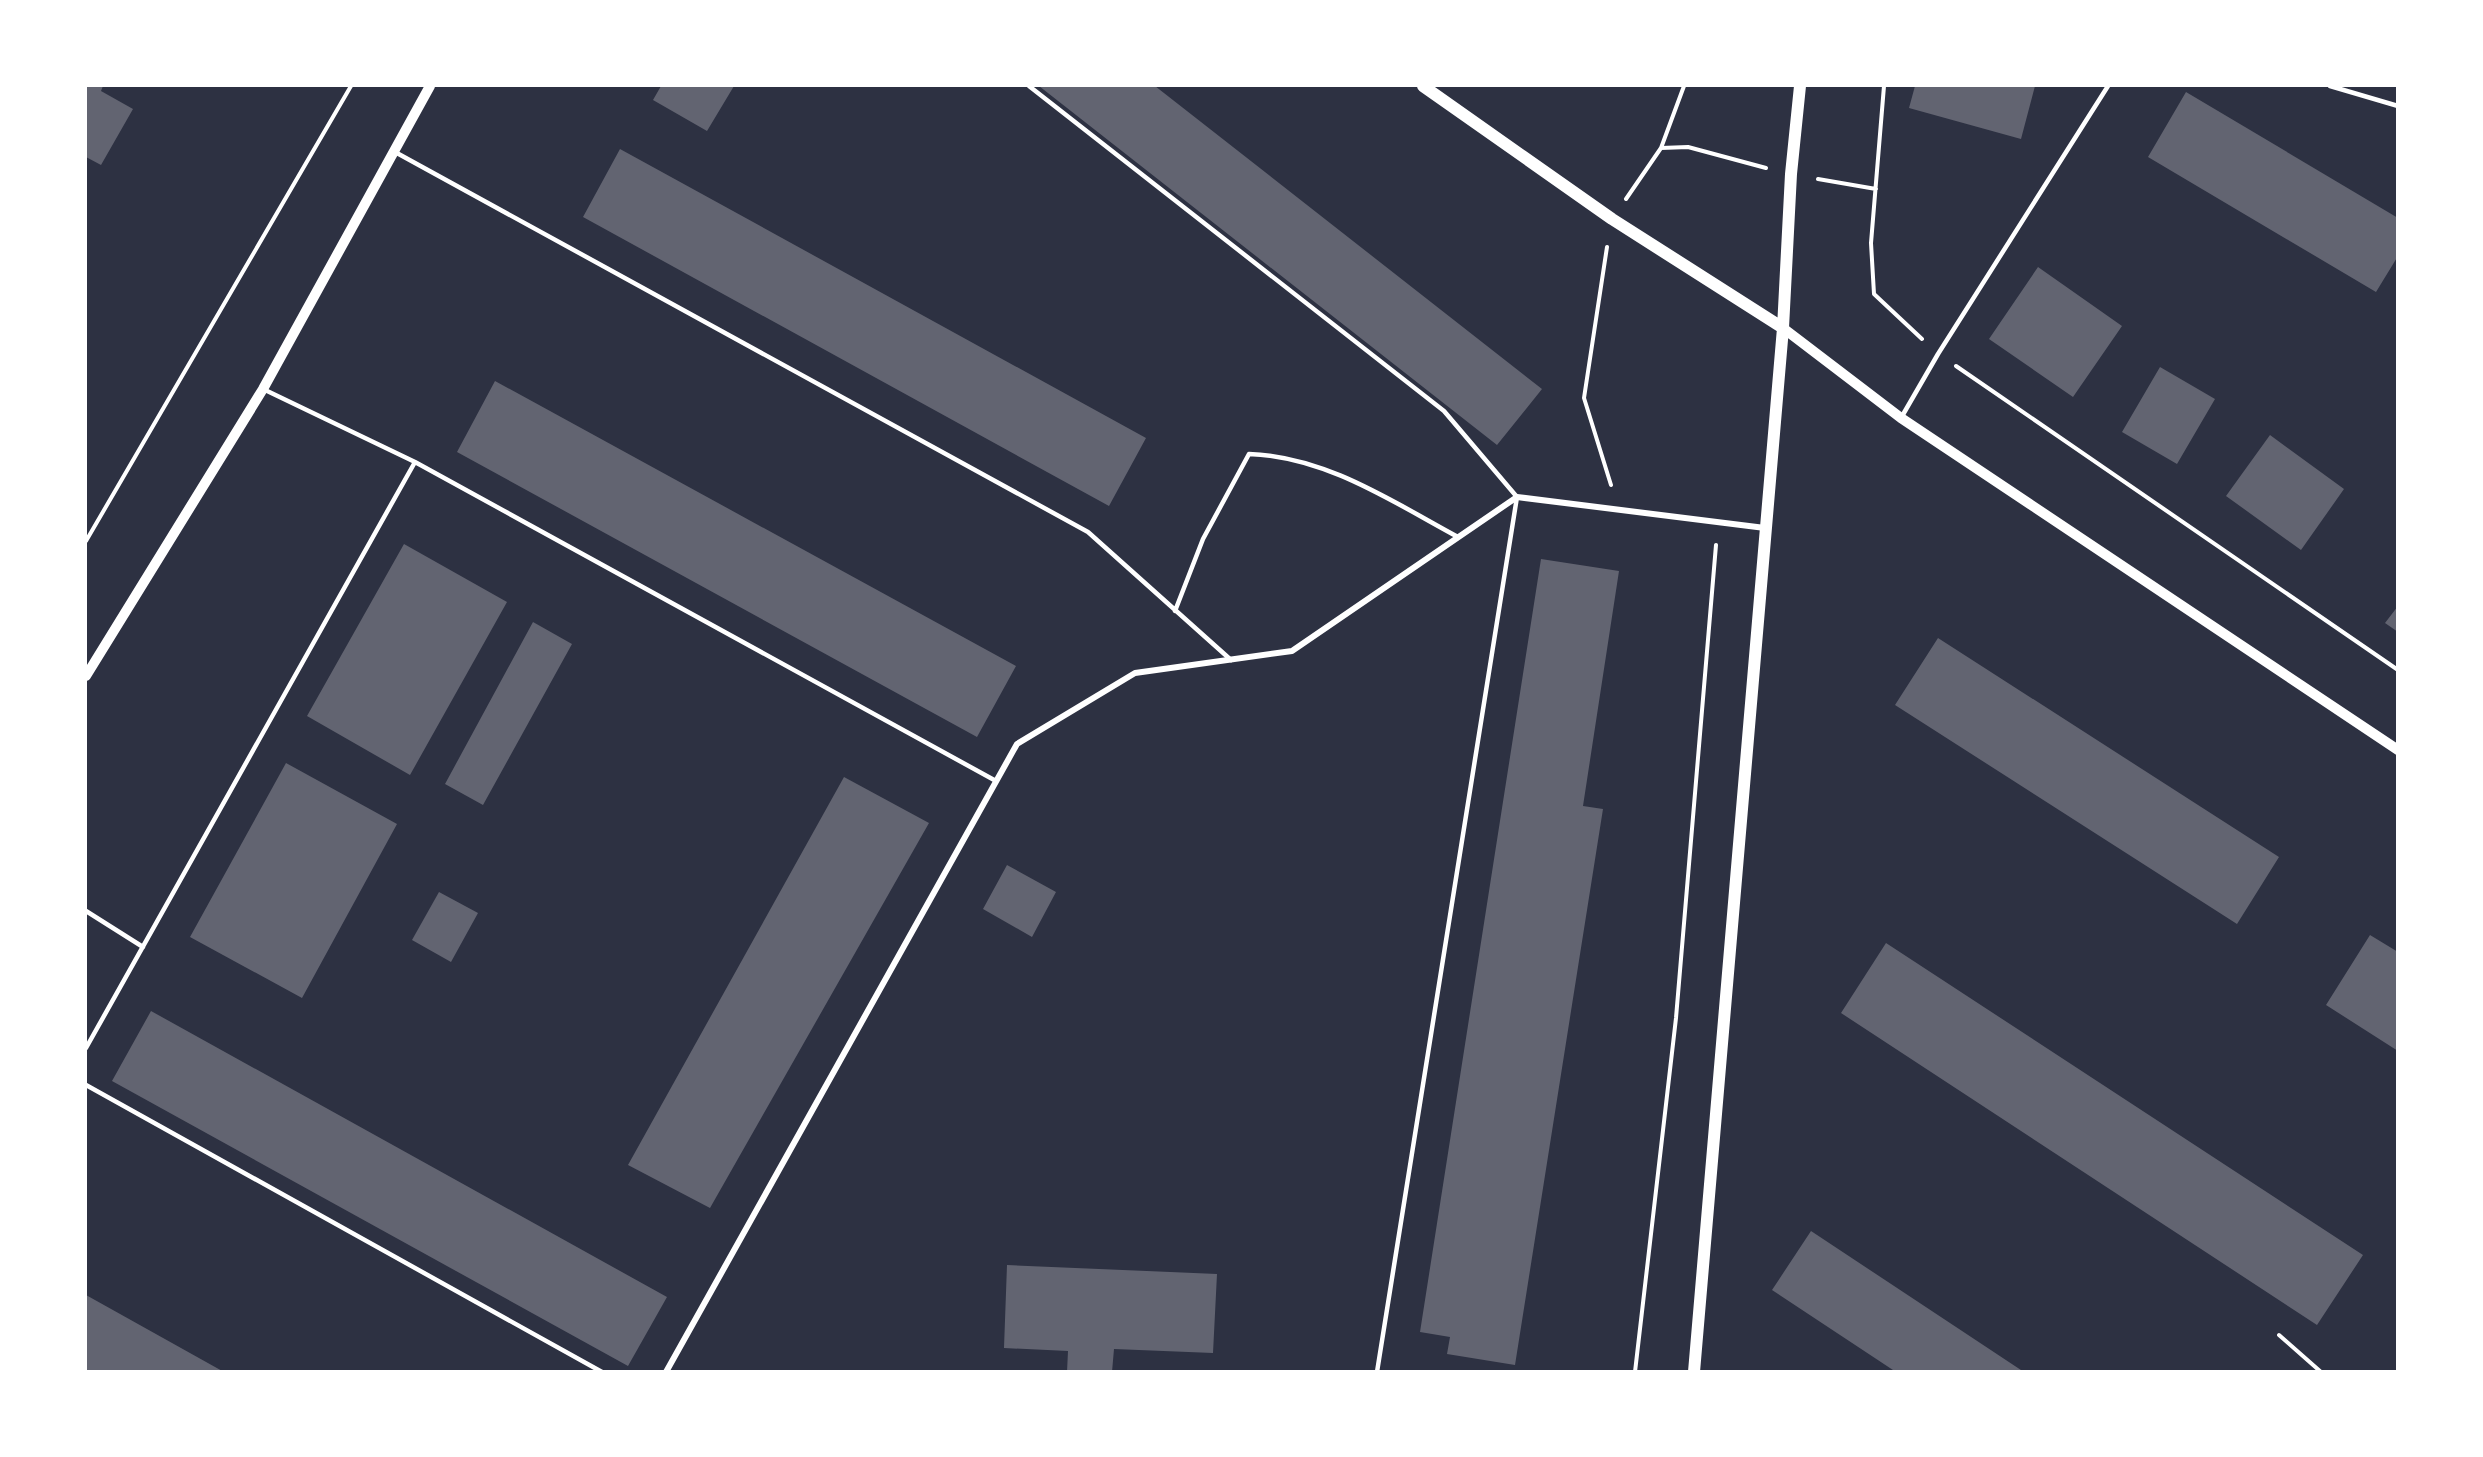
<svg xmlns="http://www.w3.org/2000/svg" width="2483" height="1457" font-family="'Noto Serif',serif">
<rect width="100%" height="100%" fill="#2d3142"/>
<path fill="#626471" d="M86 86H103L101 91 133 109 101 165 86 157Z
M661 86H734L707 131 653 100Z
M1039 86H1155L1542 389 1497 445Z
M1915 86H2035L2021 139 1909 108Z
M2186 92 2398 218V256L2376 292 2148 157Z
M620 149 1146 438 1109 506 583 217Z
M2038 267 2122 326 2073 397 1989 339Z
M2160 367 2215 399 2177 464 2122 432Z
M495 381 1016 666 977 737 457 452Z
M2270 435 2344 489 2301 550 2226 496Z
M404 544 507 602 410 775 307 716Z
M1541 559 1619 571 1583 806 1603 809 1515 1365 1447 1354 1450 1337 1420 1332Z
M2398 606V632L2385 623Z
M533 622 572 644 483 805 445 784Z
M1938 638 2279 857 2237 924 1895 705Z
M286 763 397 824 302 998 190 937Z
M844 777 929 823 710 1208 628 1165Z
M1007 865 1056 892 1032 937 983 909Z
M439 892 478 913 451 962 412 940Z
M2370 935 2398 952V1051L2326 1005Z
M1886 943 2363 1255 2317 1325 1841 1013Z
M151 1011 667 1297 628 1366 112 1081Z
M1811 1231 2024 1372H1896L1772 1290Z
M1007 1265 1217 1274 1213 1353 1114 1349 1112 1372H1067L1068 1351 1004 1348Z
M86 1295 224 1372H86Z"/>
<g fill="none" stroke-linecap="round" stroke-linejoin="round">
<path stroke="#fff" stroke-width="4" d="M1884 86 1871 243 1874 294 1922 339
M1661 148 1688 147 1766 168
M1818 179 1876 189
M1626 199 1661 148 1684 86
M1607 247 1584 398 1611 485
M1956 366 2398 670
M86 541 351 86
M2279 1335 2321 1372
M1635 1372 1676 1018 1716 545"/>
<path stroke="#fff" stroke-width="4.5" d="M1029 86 1444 411 1517 497 1377 1372
M2330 86 2398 106
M395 152 1088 532 1231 660
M1901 418 1938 354 2108 86
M415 462 996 781
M1175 611 1203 539 1249 454C1325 456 1393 502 1458 537
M86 911 143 947
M86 1048 415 462 263 389
M86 1085 602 1372"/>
<path stroke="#fff" stroke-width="6" d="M666 1372 1017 744 1135 673 1292 651 1517 497 1765 528"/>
<path stroke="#fff" stroke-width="10" d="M1783 328 1901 418 2398 750
M86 676 263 389 430 86"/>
<path stroke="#fff" stroke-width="12" d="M1423 86 1612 219 1783 328
M1694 1372 1783 328 1791 174 1800 86"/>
</g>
<rect width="2483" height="1457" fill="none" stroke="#ffffff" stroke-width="174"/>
</svg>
